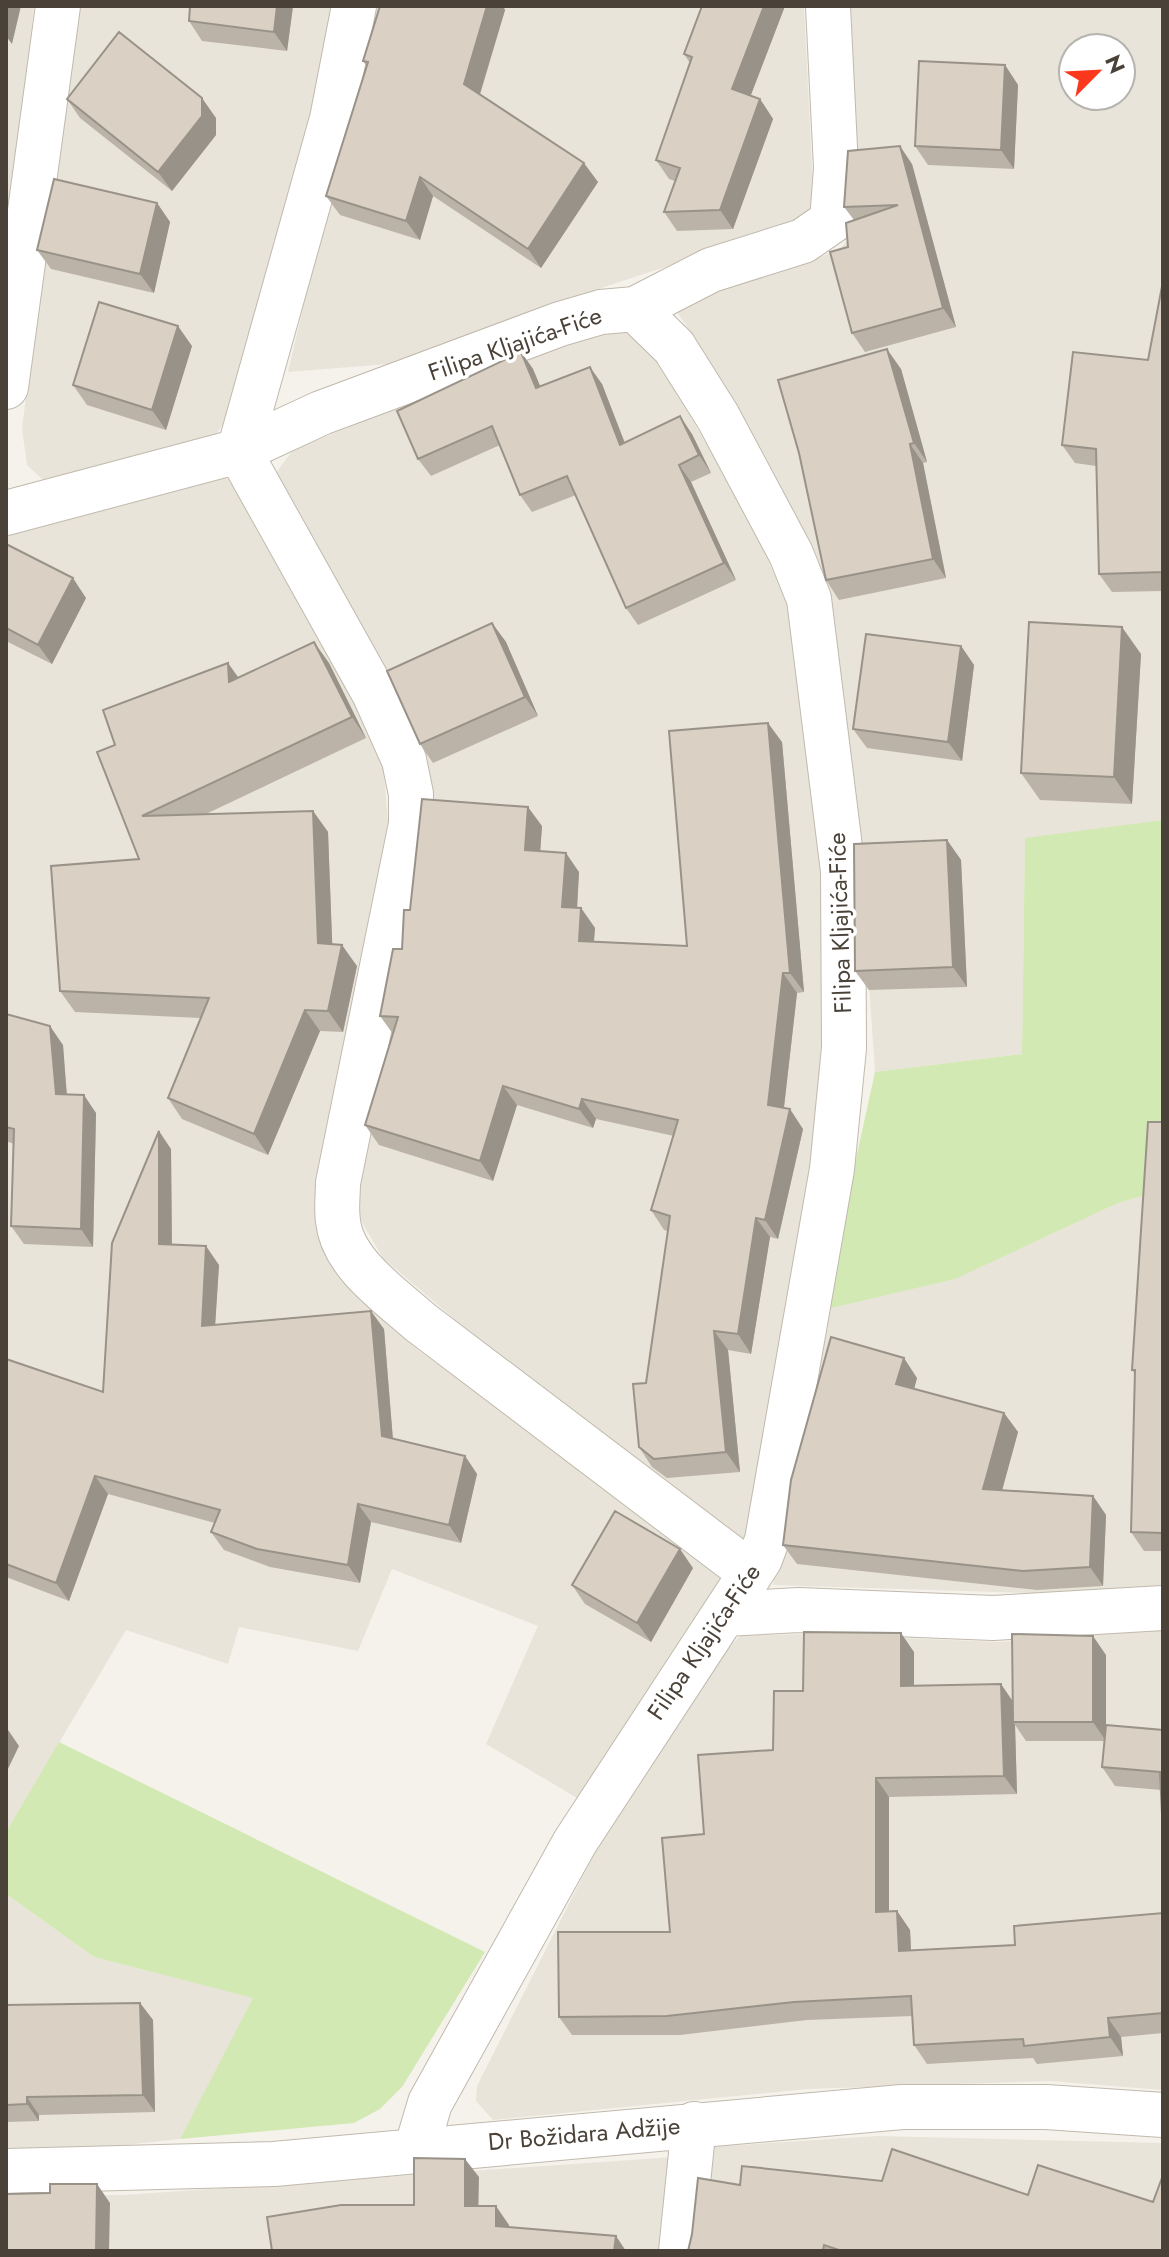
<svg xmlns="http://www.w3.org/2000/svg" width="1169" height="2257" font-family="Jost,sans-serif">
<rect width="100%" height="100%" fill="#f5f2eb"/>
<path fill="#e9e4d9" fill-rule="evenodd" d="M6 6H34L25 95 6 217Z
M74 6H335L334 34 229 415 215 436 63 480H43L27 465 22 429Z
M374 6H804L814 208 805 221 604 287 426 361 288 372Z
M847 6H1163V820L1025 839 1022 1054 875 1072 858 822 808 558 715 370 672 304 748 274 814 260 840 248 856 232ZM1073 48H1121V96H1073Z
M590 328H620L641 340 658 360 747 515 788 603 805 677 823 910V1100L750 1527 742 1546 548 1399 383 1258 355 1211 428 795 273 477 293 450Z
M218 474 235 483 377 743 384 773 388 822 327 1167 350 1281 418 1350 719 1566 725 1583 577 1798 486 1744 538 1626 392 1569 358 1651 239 1627 228 1664 126 1630 6 1832V533Z
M1163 1190V1592L1126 1596 773 1585 823 1310 954 1279 1118 1203Z
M1163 1629V2090L1050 2081 808 2089 493 2120 476 2101 477 2086 631 1781 709 1668 740 1636 806 1634 999 1642Z
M6 1894 94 1957 254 1998 180 2139 15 2157 6 2154Z
M878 2136 1163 2143V2251H699L710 2147Z
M674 2157 664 2251H6V2195H123Z"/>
<path fill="#d2e9b3" d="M1163 820V1190L1118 1203 955 1279 823 1310 875 1072 1022 1054 1025 838Z
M59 1742 485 1952 402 2087 380 2109 354 2123 180 2139 253 1998 94 1957 6 1894V1832Z"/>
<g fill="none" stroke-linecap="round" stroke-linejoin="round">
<defs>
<path id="minor" d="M354 6 332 119 239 451 374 693 404 760 411 794V824L338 1183C338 1195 336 1208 338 1221 342 1263 391 1296 420 1322L751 1573
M635 309 711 270 803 241 832 221 836 168 828 6
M6 387 58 6
M6 513 239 451 321 413 560 324 601 312 635 309 674 347 718 417 791 554 809 599 843 871 844 1048 832 1169 767 1540 760 1559 575 1842 430 2103 416 2150
M724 1614 799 1610 993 1618 1163 1608
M6 2171 274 2164 902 2107H1046L1163 2115
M681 2251 694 2124"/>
</defs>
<use href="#minor" stroke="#c1b9ad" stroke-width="46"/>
<use href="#minor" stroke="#fff" stroke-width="44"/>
</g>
<path fill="#bbb3a8" d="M190 6H293L287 51 202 41 189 21Z
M380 6H503L505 10 480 95 598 182 541 268 433 196 420 240 340 215 326 196 367 67 363 61Z
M785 6 750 96 760 99 773 119 733 229 677 231 664 212 675 181 669 179 656 160 690 63 684 54Z
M1005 65 1018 85 1014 169 928 165 915 146Z
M67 99 216 118V135L172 191 80 118Z
M912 164 956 327 865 352 852 333 848 247 854 220 844 207Z
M157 203 170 222 154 293 51 269 37 250Z
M1163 281V591L1112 592 1099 574 1096 466 1075 463 1062 445 1148 360Z
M192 346 166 430 87 405 73 385Z
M521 352 533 369 540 386 602 384 625 443 692 434 711 473 691 482 736 580 638 625 626 608 576 495 532 512 520 495 500 445 431 476 418 459Z
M901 369 927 462 923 463 946 578 839 600 826 580 799 453Z
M6 544 86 598 52 664 6 641Z
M492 623 506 642 538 716 433 763 420 744Z
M961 646 974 665 962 761 867 748 853 729Z
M1141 654 1132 804 1040 800 1021 773Z
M329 663 366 738 206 814 313 811 328 832 332 944 357 966 343 1032 320 1031 268 1155 182 1119 168 1098 200 1018 75 1012 60 991 139 859 115 745 239 678Z
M782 742 804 992 797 993 784 1108 803 1129 778 1239 770 1237 751 1354 728 1350 740 1472 667 1478 652 1467 639 1447 646 1383 668 1231 664 1230 651 1210 674 1136 596 1119 593 1128 517 1105 493 1181 379 1145 365 1125 393 1034 380 1016 402 949 542 826 540 851 579 872 577 908H581L595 928 594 942 687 946Z
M947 840 961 860 967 987 869 990 855 971Z
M6 1014 63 1045 67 1095 96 1113 93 1247 24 1244 11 1226 14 1144 6 1141Z
M1163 1122V1551H1144L1131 1532 1135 1374 1132 1370Z
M171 1149 172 1244 219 1265 215 1324 384 1329 393 1439 465 1456 477 1474 461 1543 371 1522 360 1583 270 1567 224 1550 211 1532 215 1523 108 1494 69 1601 6 1577V1359L103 1392Z
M917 1378 914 1389 1004 1413 1018 1432 1002 1490 1093 1496 1106 1515 1103 1586 1037 1590 797 1564 783 1545Z
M693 1568 651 1642 585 1604 572 1585Z
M914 1652V1686L1013 1701 1106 1655V1725L1163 1730 1161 1790 1115 1786 1102 1767 1105 1741H1026L1015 1725 1017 1794 889 1797V1911H897L910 1930 911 1951 1015 1945 1163 1913V2033L1121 2037 1123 2056 1037 2064 1033 2058 927 2064 914 2045 912 2016 807 2020 680 2035H572L559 2017 670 1932 704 1834 773 1750 803 1691Z
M140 2003 153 2020 155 2112 39 2115V2121L6 2122V2005Z
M740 2185 1028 2195 1153 2202 1163 2251H688Z"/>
<path fill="#999288" d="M6 6H21L12 44 6 36Z
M277 6H293L287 51 274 32Z
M487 6H503L505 10 477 103 464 84Z
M764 6H785L746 108 732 89Z
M1005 65 1018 85 1014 169 1001 150Z
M202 98 216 118V135L172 191 158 172Z
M760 99 773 119 733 229 720 210Z
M900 146 912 164 956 327 943 308Z
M584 163 598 182 541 268 528 249Z
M420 177 433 196 420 240 406 221Z
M157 203 170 222 154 293 140 274Z
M178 326 192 346 166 430 152 410Z
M887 349 901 369 927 462 914 443Z
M521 352 533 369 548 405 536 388Z
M590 367 602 384 632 462 620 445Z
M680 416 692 434 711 473 699 455Z
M910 444 923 463 946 578 933 559Z
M679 465 691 482 736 580 724 563Z
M73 578 86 598 52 664 38 645Z
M492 623 506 642 538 716 525 697Z
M1122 627 1141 654 1132 804 1114 777Z
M314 642 329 663 366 738 352 717Z
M961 646 974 665 962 761 948 742Z
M228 663 243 684 229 682Z
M768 723 782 742 804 992 790 973Z
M528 807 542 826 539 869 525 850Z
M313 811 328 832 333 964 318 943Z
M947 840 961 860 967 987 953 967Z
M566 853 579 872 576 926 562 907Z
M581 908 595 928 592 961 579 941Z
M342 945 357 966 343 1032 328 1011Z
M783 973 797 993 782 1124 768 1105Z
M305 1010 320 1031 268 1155 254 1134Z
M50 1026 63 1045 68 1113 56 1094Z
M503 1086 517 1105 493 1181 480 1161Z
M84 1095 96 1113 93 1247 81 1229Z
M582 1099 596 1119 593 1128 579 1109Z
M790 1109 803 1129 778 1239 765 1220Z
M159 1131 171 1149 172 1262 159 1244Z
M756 1218 770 1237 751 1354 738 1334Z
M206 1246 219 1265 214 1344 202 1326Z
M371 1311 384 1329 394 1454 382 1436Z
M714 1331 728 1350 740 1472 726 1452Z
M904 1358 917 1378 910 1404 896 1384Z
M1004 1413 1018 1432 997 1509 983 1489Z
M465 1456 477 1474 461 1543 449 1525Z
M95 1476 108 1494 69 1601 56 1583Z
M1093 1496 1106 1515 1103 1586 1090 1567Z
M358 1504 371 1522 360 1583 348 1565Z
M680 1549 693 1568 651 1642 637 1623Z
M901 1633 914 1652V1704L901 1686Z
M1093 1636 1106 1655V1741L1093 1722Z
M1001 1684 1014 1703 1013 1722 1015 1725 1017 1794 1004 1776Z
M6 1727 19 1746 6 1773Z
M876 1778 889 1797V1931L876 1912Z
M897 1911 910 1930 912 1970 899 1951Z
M140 2003 153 2020 155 2112 143 2095Z
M1108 2018 1121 2037 1123 2056 1110 2037Z
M27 2097 39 2115V2121L27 2104Z
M465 2159 479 2177 478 2225 465 2206Z
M97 2184 110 2203 109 2251H96Z
M496 2206 509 2225V2245L496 2226Z
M616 2236 626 2251H614Z"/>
<path fill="#dad0c3" stroke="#999288" stroke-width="2" d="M190 6H277L274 32 189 21Z
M380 6H487L464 84 584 163 528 249 420 177 406 221 326 196 368 62 363 61Z
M702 6H764L732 89 760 99 720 210 664 212 680 168 656 160 692 57 684 54Z
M119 32 202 98V116L158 172 67 99Z
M919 61 1005 65 1001 150 915 146Z
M900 146 943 308 852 333 830 252 848 247 846 223 898 205 844 207 848 151Z
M54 179 157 203 140 274 37 250Z
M1163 281V572L1099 574 1096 449 1062 445 1073 352 1148 360Z
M99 302 178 326 152 410 73 385Z
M887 349 914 443 910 444 933 559 826 580 799 453 778 380Z
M521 352 536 388 590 367 620 445 680 416 699 455 679 465 724 563 626 608 567 476 520 495 492 426 418 459 397 411Z
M6 544 73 578 38 645 6 628Z
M1029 622 1122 627 1114 777 1021 773Z
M492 623 525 697 420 744 387 671Z
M866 634 961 646 948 742 853 729Z
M314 642 352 717 142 816 313 811 318 943 342 945 328 1011 305 1010 254 1134 168 1098 209 998 60 991 51 866 139 859 97 752 115 745 103 710 228 663 229 682Z
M768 723 790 973H783L768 1105 790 1109 765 1220 756 1218 738 1334 714 1331 726 1452 654 1459 639 1447 633 1384 646 1383 670 1216 651 1210 678 1120 582 1099 579 1109 503 1086 480 1161 365 1125 398 1017 380 1016 393 949H402L404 910H410L422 799 528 807 525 850 566 853 562 907 581 908 579 941 687 946 669 731Z
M947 840 953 967 855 971 854 844Z
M6 1014 50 1026 56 1094 84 1095 81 1229 11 1226 14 1129 6 1127Z
M1148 1122H1163V1533L1131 1532 1135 1370H1132Z
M159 1131V1244L206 1246 202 1326 371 1311 382 1436 465 1456 449 1525 358 1504 348 1565 257 1549 211 1532 220 1510 95 1476 56 1583 6 1564V1359L103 1392 112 1243Z
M831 1337 904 1358 896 1384 1004 1413 983 1489 1093 1496 1090 1567 1023 1571 783 1545 791 1480Z
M615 1511 680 1549 637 1623 572 1585Z
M804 1632 901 1633V1686L1001 1684 1004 1776 876 1778V1912L897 1911 899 1951 1015 1945 1014 1926 1163 1913V2013L1108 2018 1110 2037 1024 2046 1023 2039 914 2045 911 1996 794 2002 667 2016 559 2017 558 1932H670L662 1838 704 1834 698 1755 773 1750 774 1691H803Z
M1012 1634 1093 1636V1722H1013Z
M1106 1725 1163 1730V1835L1160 1772 1102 1767Z
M140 2003 143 2095 27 2097V2104L6 2105V2005Z
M892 2149 1028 2195 1038 2165 1153 2202 1163 2175V2251H842L824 2245 823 2251H688L692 2234 698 2178 740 2185 742 2166 882 2181Z
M414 2158 465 2159V2206H496V2226L616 2236 614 2251H272L267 2217 341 2205H414Z
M50 2184H97L96 2251H6V2194L50 2193Z"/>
<g text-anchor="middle" stroke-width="7" stroke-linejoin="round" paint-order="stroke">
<g font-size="24" fill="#4a4238" stroke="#fff">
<text transform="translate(515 344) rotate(-19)" y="8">Filipa Kljajića-Fiće</text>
<text transform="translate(840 923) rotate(-92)" y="8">Filipa Kljajića-Fiće</text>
<text transform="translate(704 1642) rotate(-56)" y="8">Filipa Kljajića-Fiće</text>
<text transform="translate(584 2134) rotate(-5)" y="8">Dr Božidara Adžije</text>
</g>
</g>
<rect width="1169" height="2257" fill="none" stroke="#4a4238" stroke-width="16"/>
<g transform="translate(1097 72) rotate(66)"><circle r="38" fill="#ffffff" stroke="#b7b3af" stroke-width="2"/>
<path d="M0-6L14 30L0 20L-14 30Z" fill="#fb381b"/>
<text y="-12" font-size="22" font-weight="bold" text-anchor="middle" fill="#4a4238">N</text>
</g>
</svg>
